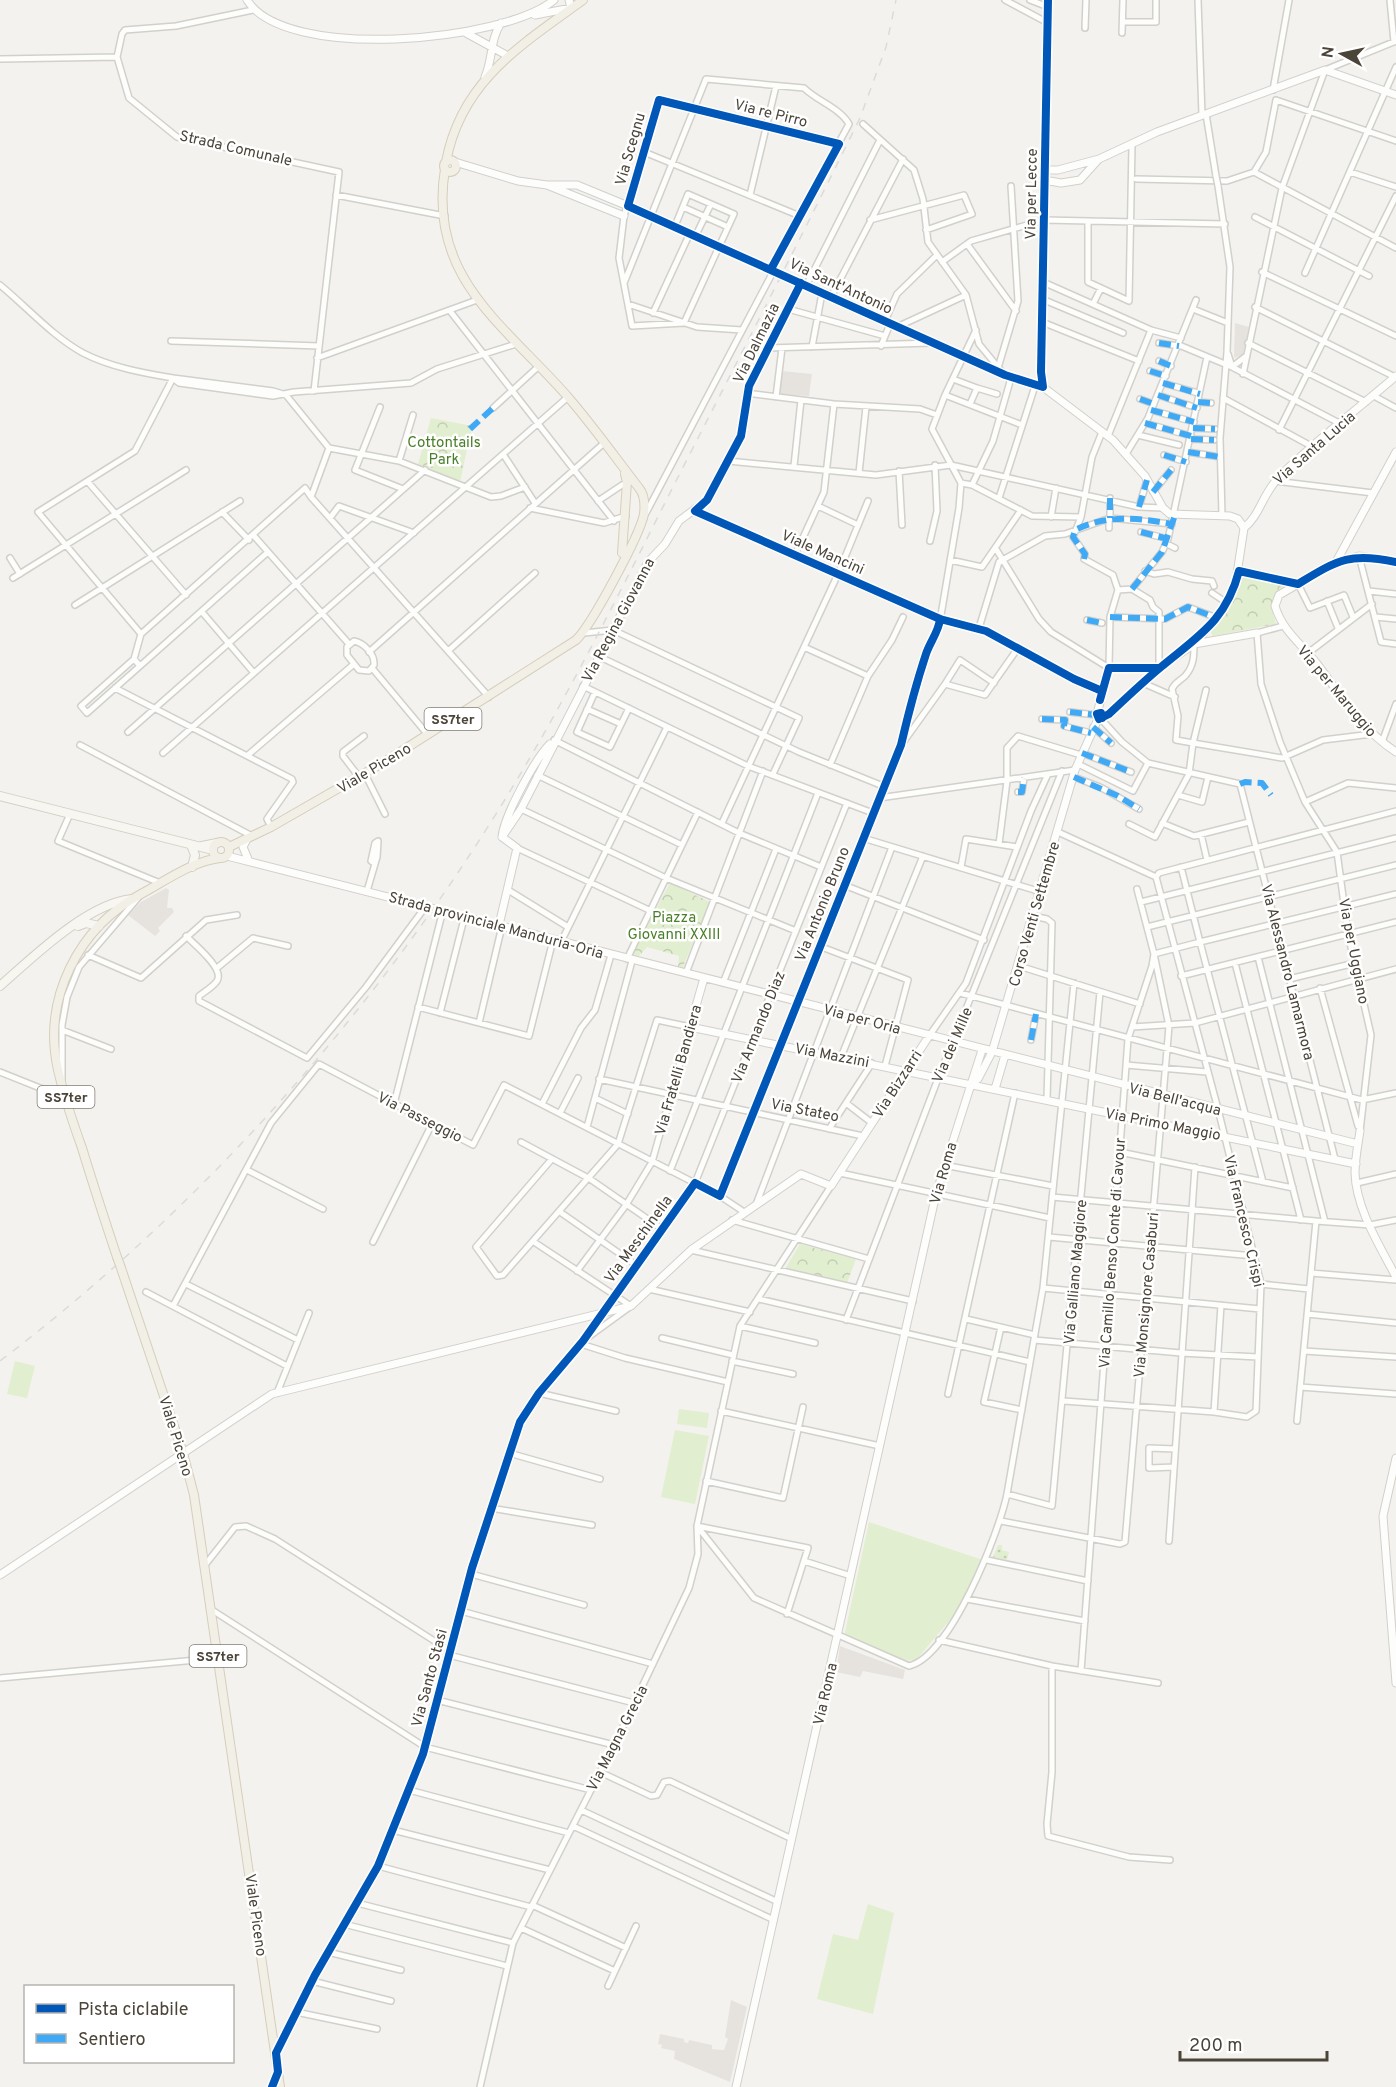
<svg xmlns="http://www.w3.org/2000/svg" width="1396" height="2087" font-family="Overpass,sans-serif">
<defs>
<pattern id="grass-dots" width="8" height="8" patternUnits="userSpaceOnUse" patternTransform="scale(1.5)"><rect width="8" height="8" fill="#e1eecf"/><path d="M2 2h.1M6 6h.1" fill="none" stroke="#c3cdb2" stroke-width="1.8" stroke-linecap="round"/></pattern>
<pattern id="park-crowns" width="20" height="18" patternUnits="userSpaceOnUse" patternTransform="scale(1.5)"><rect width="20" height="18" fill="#e1eecf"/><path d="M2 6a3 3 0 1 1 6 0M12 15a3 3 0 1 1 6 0" fill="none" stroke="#c3cdb2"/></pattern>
</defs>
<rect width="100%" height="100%" fill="#f4f2ee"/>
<path fill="url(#grass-dots)" d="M998 1545H1002V1550L1009 1552 1007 1560 993 1557Z"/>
<path fill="url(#park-crowns)" d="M431 418 472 426 460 482 418 464Z
M1242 574 1288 585C1268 599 1270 602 1276 624L1213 636 1210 631 1234 594Z
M670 883 710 902 682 969 678 967 679 956 647 947 638 957 632 954Z
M800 1244 856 1259 847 1283 785 1269Z"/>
<path fill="#e1eecf" d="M15 1361 35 1366 27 1398 7 1394Z
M679 1409 709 1413 707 1428 677 1424Z
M675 1430 709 1436 695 1504 661 1497Z
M869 1522 983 1560 954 1615 916 1660 901 1661 844 1637Z
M868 1904 894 1913 873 2014 817 1999 833 1934 858 1940Z"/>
<path fill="#e6e3df" d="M1235 323 1249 327 1243 355 1234 358Z
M782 371 812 374 809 396 780 394Z
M166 888 169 890 167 908H172L174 912 158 928 160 931 155 936 128 915 141 902Z
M840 1646 905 1670 903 1679 863 1671 860 1677 836 1672Z
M731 2000 747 2007 730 2082 674 2059 675 2051 661 2048 662 2045 658 2044 660 2034 684 2039V2042L688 2043 689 2040 712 2045V2049L724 2050 728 2039 725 2037Z"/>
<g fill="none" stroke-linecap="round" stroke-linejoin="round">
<defs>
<path id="minor" d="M1005 0 1048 23
M1030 0 1048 7
M1198 0 1202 115
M1390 0 1394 42
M253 10 176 26 125 30 122 34 117 57 129 98 177 137 339 172 314 391
M1123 22H1156V0
M1085 28 1086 0
M1122 33 1123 0
M0 59 117 57
M1273 90 1289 0
M1206 114 1216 176
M863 124 914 170 923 199 928 242 966 295 979 344 1002 372
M644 152 800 216
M1254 172 1396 248
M1350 172 1396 187
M1136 179 1227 181 1254 172 1266 152 1276 100 1396 141
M1218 186 1230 267 1227 352 1220 438 1222 516
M336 195 445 216
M750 195 776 86
M683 207 728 227
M1255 217 1369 276
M870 220 964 195 972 214 926 230
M1088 221V282L1129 301 1132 145
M675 226 688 194 734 214 684 323
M696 235 711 204
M967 244 1016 311
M942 262 971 241 1044 220 1225 224
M1262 272 1396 336
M1305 273 1396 67
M1043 282 1151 330 1181 338
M624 283 706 79 804 88C817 101 840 108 849 124L771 269
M0 285C27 307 52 336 83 353 110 367 143 373 173 378L135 451 38 512 141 634
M806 286 880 140
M831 297 903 159
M1042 299 1123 333
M628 304 697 327 742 330
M1093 304 1101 288
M1255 307 1395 377
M788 309 885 336
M1193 309 1228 323
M450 311 614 521
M653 313 690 233
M885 321 897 294 937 255
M1042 322 1139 361
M684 323 632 326 619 258 624 216 659 100 839 144
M897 327 966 295
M171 341 319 346
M1159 343 1179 346
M1248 343 1366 402
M516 344 437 369 411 383 294 392 273 396 179 383 173 378 273 391 286 395 329 448 399 461 491 497 501 496 525 487
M1179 345 1232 367 1341 424
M881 346 890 324
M812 347 822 293
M768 348 931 343
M1228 354 1232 367 1245 357
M317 358 477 300
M1159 361 1171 366
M998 368 1018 301 1011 186
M1150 371 1166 376
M1243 374 1282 188 1325 70 1396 41
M953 379 977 388 970 404
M1163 383 1198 393
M977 388 997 394
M746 393 834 404 920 409 937 415
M945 395 1022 425
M1158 395 1197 408
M1374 396 1396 408
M776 397 782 348
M1223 398 1313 447
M1140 399 1154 404
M1198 402 1211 403
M380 407 355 470 403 489
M493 408 539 366
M1151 410 1194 422
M1145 423 1191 436
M1193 428 1215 429
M1279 430 1396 196
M1102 432 1092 457 1081 517 1073 537 1085 554 1084 559 1113 575 1118 590 1132 589 1150 600 1153 607 1159 612V668H1109
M1138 435 1179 445
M1108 436 1151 330
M1191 439 1214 440
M329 448 311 497 489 697
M1188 452 1220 457
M503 454 535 503
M1126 454 1148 418 1196 300
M1164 455 1186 462
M399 461 413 415
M728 461 876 475 951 465 1139 507 1163 508
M794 466 801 400
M899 471 902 525
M859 473 866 407
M1275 481 1373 493
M88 482 186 595
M961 483 932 429 945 395 976 330
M961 483 972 485 1032 516 1081 517
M972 485 993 441 1011 378
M1153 492 1171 470
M999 498 1035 386
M1110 498V518
M598 501 622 485
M818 506 858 525
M1139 507 1147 480
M530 508 604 523 626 516
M695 511 940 619 986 631 1074 679 1102 691
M222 512 249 540
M646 513 774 270
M1051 517 1056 488
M330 518 339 506 414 533
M1109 528V518
M1141 532 1168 539
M254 536 349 644
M930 541 937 511 935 465
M1167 544 1175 548
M996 549 1039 619 1051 632 1109 668
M795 555 824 492 834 404
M1359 556 1381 642 1396 644
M10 558 20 574
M950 560 982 567 1021 510
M1145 571 1154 574 1168 572 1192 579 1212 581 1214 586
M13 578 186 470
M1298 584 1310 608 1344 595 1353 617
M1132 589 1162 552 1168 539 1207 357
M1369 591 1396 594
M1212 593 1227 603
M1327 601 1338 628
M75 605 240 501
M202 612 254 673
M1110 617 1165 619 1188 607 1217 618
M1376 617 1396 619
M1087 620 1102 623
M1283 626 1257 633 1261 684 1280 742 1305 802 1337 852 1348 934 1371 1035 1360 1131
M979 628 999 562 1045 536 1065 534 1110 518 1172 524
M584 633 613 630 799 718 773 774
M354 641C364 643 375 654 374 665L369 671 359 670 347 655V647Z
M804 647 868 676
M448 651 535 573
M369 652 604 443
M1308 653 1372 604
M598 656 799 752 883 786
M134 659 140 666 87 713 81 706 134 659 141 634 305 488 311 497
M140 666 268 552
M372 668 428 735
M1109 668 1110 617 1118 590
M1143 683 1175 697
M945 684 960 660 994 683
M583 686 748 766 873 813
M115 688 292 779 293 782 267 819 271 827
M1206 690 1193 743 1282 758 1323 740 1372 734
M595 692 577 732 610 747 629 708
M587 709 621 724
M1070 712 1096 715
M1042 719 1065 720 1064 726 1091 733
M1101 719 1122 742 1148 763 1240 784 1335 1159
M1093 727 1111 743
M128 732 425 470
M554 740 739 833 821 867
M1382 742 1396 704
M902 744 945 684 985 695 1018 648
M80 745 252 836
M163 753 568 397
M1082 753 1131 772
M248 755 354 664
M1078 764 1133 791 1148 763
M830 765 868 676 892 640 903 617
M365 774 385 814
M537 775 682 845
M359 777 343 756V752L364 736
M1074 777 1100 787
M1102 788 1139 809
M1018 792H1022L1024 778
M1178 795 1202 802 1208 777
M879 798 1075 770
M1305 802 1348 783 1396 788
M521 809 666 878 796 931
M70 814 58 841 160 883
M722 823 838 574 868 501
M1162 823 1194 836 1249 822
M1129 824 1155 837 1189 774 1193 743 1176 740 1178 716 1172 689C1175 682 1180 681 1185 676 1194 666 1194 656 1194 644
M1058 832 1156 877
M1201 834 1207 860
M863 838 1041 892
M999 844 1007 781V748L1018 736 1081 755
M517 848 651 911
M961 867 966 839 1017 847
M1156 877 1159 873 1396 811
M844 885 984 940
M508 890 568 927
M367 891 377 857 378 841 375 843 371 861 374 863
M1141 902 1396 838
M1033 916 1047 919 1052 923 1047 1099
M1147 927 1396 865
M186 936C194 944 225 969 217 981 213 987 204 992 199 996V1001L307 1058 366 987 426 906
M561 942 667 727
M819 946 908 980 885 1066
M88 955 141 978 206 920 237 915
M1258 957 1325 1222
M627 959 698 812
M1235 963 1301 1220
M1019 966 1140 1004
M217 968 253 938 288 946
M686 973 763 771
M1181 976 1396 922
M1289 979 1355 963
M723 983 776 849
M1320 988 1358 1126
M960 993 1362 1100 1396 1093
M418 1007 529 1036 553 940
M440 1013 465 915
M479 1023 502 926
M1132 1027 1195 1023 1396 969
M62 1030 111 1049
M929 1036 966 983 1031 811 1048 774
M1031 1040 1036 1014
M841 1057 923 856
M1126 1065 1207 1072
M0 1072 65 1098
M599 1079 863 1136
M62 1083V1025L67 997 79 967 138 898
M595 1098 628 1114
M846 1103 872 1123
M394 1104 443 910
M542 1104 581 1028 595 1010 611 955
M560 1113 578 1078
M587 1127 632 961
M829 1129 872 1063
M521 1142 590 1179 662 1229
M1120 1152 1293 1188
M551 1160 476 1247 497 1276 503 1275 618 1144 657 1020 690 1027 652 1162 626 1205 577 1271
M944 1165 1053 1186
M247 1170 323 1209
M670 1171 818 793
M840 1173 1050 1218
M1263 1182 1200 942 1396 894
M1357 1183 1396 1174
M720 1196 901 745C910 707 917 661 939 627L959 508 961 483
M1052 1197 1316 1221 1370 1225 1396 1220
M757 1202 892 847
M560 1212 636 1265
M732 1220 869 1259
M1049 1237 1254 1256
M373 1242 432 1124
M534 1242 631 1306 587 1338
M691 1250 913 1301
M1311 1273 1396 1280
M186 1284 298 1340
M1261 1284 1309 1289
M1043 1288 1260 1309
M649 1289 750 1312
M146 1292 287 1366
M759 1299 1030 1362
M173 1306 271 1123 319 1064 473 1145 504 1085 720 1196 744 1212
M1307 1314 1396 1323
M966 1319 1035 1335
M846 1320 939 1076 1062 771
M740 1326 815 1343
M1001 1327 984 1402 1022 1410
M662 1338 733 1355
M1034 1340 1181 1353 1258 1357
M581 1344 625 1358 728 1382
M1304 1351 1396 1357
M732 1361 793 1374
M1300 1387 1396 1394
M277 1393 309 1313
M539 1393 616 1411
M948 1394 1015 1093
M1064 1401 1214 1412 1247 1417 1256 1411 1261 1284 1218 1109 1156 877
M721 1411 880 1446
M1214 1412 1221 1305
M1297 1421 1316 1221
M509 1453 600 1479
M1174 1467 1149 1468V1448L1175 1449
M706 1481 783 1498 803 1407
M1007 1494 1052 1506 1100 992
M491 1508 592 1525
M1001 1521 1120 1544 1125 1542 1169 1026 1154 954 1200 942 1181 867
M697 1526 754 1598 909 1666C950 1657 999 1533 1007 1494L1043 1288 1074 983
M697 1526 808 1548 787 1614
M1169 1541 1195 1167
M987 1560 1088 1581
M804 1561 851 1576
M205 1565 235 1527 246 1526 275 1539 450 1651
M471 1574 584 1605
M967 1599 1085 1621
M212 1610 425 1747 591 1790
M461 1611 653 1664
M939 1640 1052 1666 1158 1683
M449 1655 634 1703
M1052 1666V1772L1047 1824 1048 1836 1129 1857 1170 1860
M1081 1671 1128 1039 1152 966 1154 954 1137 889
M0 1678 218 1658
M437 1700 614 1745
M600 1772 651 1796 657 1795 664 1782 670 1781 792 1839
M409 1790 569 1833
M581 1810 778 1902
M573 1826 774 1920
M393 1830 550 1870
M378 1866 531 1907
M357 1903 513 1943
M532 1905 626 1948
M344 1924 507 1966
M521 1928 615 1971
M328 1952 401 1970
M312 1981 391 2001
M608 1986 636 1926
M296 2012 377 2029
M276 2052 315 1975 378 1866 402 1807 423 1754 472 1568 520 1422 539 1393 583 1341 695 1183 847 803
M272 2087 276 2075
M480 2087 513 1943 620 1733 689 1588 698 1554 697 1526 740 1326 831 1186"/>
<path id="tertiary" d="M247 0C285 62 503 42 554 0
M535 15 571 8 569 0
M466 33 508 56
M485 77C493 59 490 39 501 23
M455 162 518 181 547 185 624 216
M1044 170H1058L1099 159 1157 132 1325 70 1396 95
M1044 180 1061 183 1080 180 1098 160
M547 185H577L628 206 1005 375 1043 387
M1043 387 1113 440 1145 476 1163 508 1170 514 1230 516 1238 519 1244 528 1235 587 1217 618 1194 644 1159 668 1109 714 1099 719 1097 714 1101 713 1102 718
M1043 387 1041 372 1048 0
M1244 528C1261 514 1262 494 1280 476 1316 440 1358 409 1396 376
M1336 562 1396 452
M1396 562 1359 556 1336 562 1279 595 1275 606C1283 632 1302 644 1318 665 1342 697 1362 730 1396 752
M1239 571 1298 584
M1194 644 1257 633
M1097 714 1109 668
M502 837 521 809 648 562 665 544 679 521 707 500 741 436 749 386 801 283
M502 837C504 816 535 759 550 744
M247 839 243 847 248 859
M227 856 1358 1144
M499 925 517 848 502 837
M704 978 690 1027 1356 1164
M971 1084 978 1079 992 1052 1075 770 1098 719
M995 1089 1005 1055
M1360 1131C1358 1144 1355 1159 1355 1173 1356 1209 1380 1246 1396 1277
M1396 1458 1383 1516 1396 1683
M0 1575 272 1394 631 1306 691 1250 801 1174 831 1186 929 1036
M736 2087 936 1194 982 1050"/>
<path id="secondary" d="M0 796 213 850
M191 845 195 855 192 867
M202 846 217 843
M78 926 86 923 99 926
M0 986C33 957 88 903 132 899"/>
<path id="primary" d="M444 166a6 6 0 1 1 12 0a6 6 0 1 1-12 0Z
M446 162C461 81 521 45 583 0
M622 553 627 482 625 474
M213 850a8 8 0 1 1 16 0a8 8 0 1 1-16 0Z
M229 847 271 827 386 761 576 640C591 626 640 535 644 514 645 505 644 494 639 488 615 457 593 426 568 397 506 326 427 278 445 169
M117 1257C105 1221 93 1184 82 1148 73 1123 64 1096 58 1070 42 999 78 928 141 894 165 881 193 861 220 858
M121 1268 183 1453 194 1495 280 2087"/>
</defs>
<use href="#minor" stroke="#d2d0cb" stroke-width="8"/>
<use href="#tertiary" stroke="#d2d0cb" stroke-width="9"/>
<use href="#secondary" stroke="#d3cfc5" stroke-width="10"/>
<use href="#primary" stroke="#d6cebb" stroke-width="10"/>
<use href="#minor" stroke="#fdfdfc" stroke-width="5"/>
<use href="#tertiary" stroke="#fdfdfc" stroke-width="7"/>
<use href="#secondary" stroke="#f7f6f1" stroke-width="8"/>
<use href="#primary" stroke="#f2efe6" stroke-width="8"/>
<path stroke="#dbdbda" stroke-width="1.5" stroke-dasharray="8 8" stroke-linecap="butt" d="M0 1361C192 1215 360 1029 489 825 559 715 617 598 676 481 738 360 800 240 860 118L886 47 896 0"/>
<defs>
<path id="minor-bridge" d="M1216 176 1218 186"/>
<path id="primary-bridge" d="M117 1257 121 1268"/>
</defs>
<use href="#minor-bridge" stroke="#d2d0cb" stroke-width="8" stroke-linecap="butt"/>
<use href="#primary-bridge" stroke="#d6cebb" stroke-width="10" stroke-linecap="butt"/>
<use href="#minor-bridge" stroke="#fdfdfc" stroke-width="5"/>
<use href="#primary-bridge" stroke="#f2efe6" stroke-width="8"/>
<path stroke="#3fa9f5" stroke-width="6" stroke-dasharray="12 6" stroke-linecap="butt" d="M1159 343 1179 346
M1159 361 1171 366
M1150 371 1166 376
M1163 383 1200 394
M1158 395 1197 408
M1140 399 1154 404
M1198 402 1211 403
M1151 410 1194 422
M1145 423 1191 436
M1193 428 1215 429
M470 429 493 408
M1191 439 1214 440
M1188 452 1220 457
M1164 455 1186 462
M1153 492 1171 470
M1110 498V518
M1139 507 1147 480
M1141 532 1168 539
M1084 559 1085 554 1073 537 1075 530C1108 514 1138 518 1172 524
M1132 589 1162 552 1175 515
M1110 617 1165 619 1188 607 1217 618
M1087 620 1102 623
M1070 712 1096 715
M1042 719 1065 720 1064 726 1091 733
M1093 727 1111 743
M1082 753 1131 772
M1074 777 1118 796 1139 809
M1240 784 1245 782 1262 783 1271 795
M1018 792H1022L1024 778
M1031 1040 1036 1014"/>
<defs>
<path id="cycleway" d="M771 269 839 144 659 100 628 206 1005 375 1043 387 1041 372 1048 0
M801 283 749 386 741 436 707 500 695 511 940 619 986 631 1074 679 1102 691
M1100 700 1109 668H1159
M1102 718 1101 713 1097 714 1099 719 1109 714C1126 698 1144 681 1161 667 1198 636 1226 621 1239 571L1298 584C1338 560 1349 552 1396 562
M272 2087 278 2072 276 2053 315 1975 378 1866 423 1754 472 1568 520 1422 539 1393 583 1341 695 1183 720 1196 901 745C908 715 916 684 926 654 930 642 939 631 940 619"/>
</defs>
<use href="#cycleway" stroke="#fff" stroke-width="11"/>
<use href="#cycleway" stroke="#0057b8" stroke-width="8"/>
</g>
<g text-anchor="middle" stroke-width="5" stroke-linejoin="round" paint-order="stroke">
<g fill="#fff" stroke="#817c74" stroke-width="1.5">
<rect x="424.5" y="708" width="57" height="22" rx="4.5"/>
<rect x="37.5" y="1086" width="57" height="22" rx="4.5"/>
<rect x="189.5" y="1645" width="57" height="22" rx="4.5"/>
</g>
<g font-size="14" font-weight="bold" fill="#4b4439">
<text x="453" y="724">SS7ter</text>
<text x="66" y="1102">SS7ter</text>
<text x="218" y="1661">SS7ter</text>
</g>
<g font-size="15" fill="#4b4439" stroke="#fff">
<text transform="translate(771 113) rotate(14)" y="5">Via re Pirro</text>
<text transform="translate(236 148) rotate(13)" y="5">Strada Comunale</text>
<text transform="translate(630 149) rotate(-74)" y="5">Via Scegnu</text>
<text transform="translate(1031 194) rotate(-89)" y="5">Via per Lecce</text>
<text transform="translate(841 286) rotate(25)" y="5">Via Sant'Antonio</text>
<text transform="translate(756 343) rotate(-64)" y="5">Via Dalmazia</text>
<text transform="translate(1314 448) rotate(-41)" y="5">Via Santa Lucia</text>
<text transform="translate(823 552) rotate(24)" y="5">Viale Mancini</text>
<text transform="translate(618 620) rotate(-62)" y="5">Via Regina Giovanna</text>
<text transform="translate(1337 691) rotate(50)" y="5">Via per Maruggio</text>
<text transform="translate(374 768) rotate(-31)" y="5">Viale Piceno</text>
<text transform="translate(822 904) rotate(-68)" y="5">Via Antonio Bruno</text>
<text transform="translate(1034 914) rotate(-74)" y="5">Corso Venti Settembre</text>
<text transform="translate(496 925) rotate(15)" y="5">Strada provinciale Manduria-Oria</text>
<text transform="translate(1354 951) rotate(79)" y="5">Via per Uggiano</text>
<text transform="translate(1288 972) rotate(76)" y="5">Via Alessandro Lamarmora</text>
<text transform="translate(862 1019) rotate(15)" y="5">Via per Oria</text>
<text transform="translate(758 1027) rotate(-68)" y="5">Via Armando Diaz</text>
<text transform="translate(952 1045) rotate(-67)" y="5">Via dei Mille</text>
<text transform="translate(832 1055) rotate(11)" y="5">Via Mazzini</text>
<text transform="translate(678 1070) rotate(-74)" y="5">Via Fratelli Bandiera</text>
<text transform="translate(897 1084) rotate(-57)" y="5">Via Bizzarri</text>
<text transform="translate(1175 1099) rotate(14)" y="5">Via Bell'acqua</text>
<text transform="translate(805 1110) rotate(11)" y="5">Via Stateo</text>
<text transform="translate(420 1117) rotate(27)" y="5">Via Passeggio</text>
<text transform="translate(1163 1124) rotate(11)" y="5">Via Primo Maggio</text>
<text transform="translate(943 1173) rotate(-74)" y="5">Via Roma</text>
<text transform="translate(1244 1221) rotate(77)" y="5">Via Francesco Crispi</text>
<text transform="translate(638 1239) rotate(-54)" y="5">Via Meschinella</text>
<text transform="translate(1112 1253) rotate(-86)" y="5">Via Camillo Benso Conte di Cavour</text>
<text transform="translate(1075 1272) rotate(-85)" y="5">Via Galliano Maggiore</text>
<text transform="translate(1146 1295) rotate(-85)" y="5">Via Monsignore Casaburi</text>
<text transform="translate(176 1436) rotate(73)" y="5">Viale Piceno</text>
<text transform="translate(429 1678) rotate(-75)" y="5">Via Santo Stasi</text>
<text transform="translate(825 1694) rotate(-77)" y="5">Via Roma</text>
<text transform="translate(617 1738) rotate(-63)" y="5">Via Magna Grecia</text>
<text transform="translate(256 1915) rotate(82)" y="5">Viale Piceno</text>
</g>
<g font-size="15" fill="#4a7f2a" stroke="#fff">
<text x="444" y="447">Cottontails<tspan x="444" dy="17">Park</tspan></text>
<text x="674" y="922">Piazza<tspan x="674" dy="17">Giovanni XXIII</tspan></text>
</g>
</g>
<rect x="24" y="1985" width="210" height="78" fill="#ffffff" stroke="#b7b4b0" stroke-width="1.5"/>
<rect x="36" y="2004" width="30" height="9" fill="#0057b8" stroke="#b7b4b0" stroke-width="1.5"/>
<text x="78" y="2015" font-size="18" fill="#4b4439">Pista ciclabile</text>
<rect x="36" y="2034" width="30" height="9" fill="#3fa9f5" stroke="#b7b4b0" stroke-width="1.5"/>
<text x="78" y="2045" font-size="18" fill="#4b4439">Sentiero</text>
<g transform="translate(1342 54) rotate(278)" stroke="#ffffff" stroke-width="4.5" paint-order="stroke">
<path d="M0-4.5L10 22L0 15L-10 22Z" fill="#4b4439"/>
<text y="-9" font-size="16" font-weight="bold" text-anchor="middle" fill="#4b4439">N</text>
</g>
<path d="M1180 2051v9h147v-9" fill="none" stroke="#4b4439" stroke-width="3"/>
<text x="1189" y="2051" font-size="18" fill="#4b4439" stroke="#ffffff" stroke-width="4.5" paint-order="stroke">200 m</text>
</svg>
